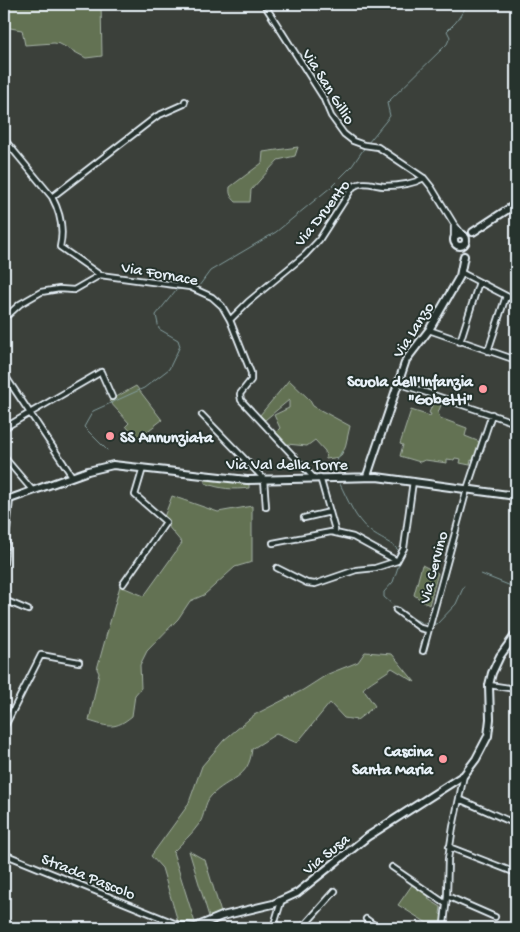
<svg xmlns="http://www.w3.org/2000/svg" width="520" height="932" font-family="'Gochi Hand',sans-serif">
<rect width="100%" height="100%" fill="#3b403a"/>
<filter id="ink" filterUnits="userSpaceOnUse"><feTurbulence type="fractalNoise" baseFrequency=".02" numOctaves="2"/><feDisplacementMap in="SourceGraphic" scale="10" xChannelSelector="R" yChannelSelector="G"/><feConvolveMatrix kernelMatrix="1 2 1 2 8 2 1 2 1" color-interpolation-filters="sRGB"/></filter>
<g filter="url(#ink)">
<path fill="#637253" stroke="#a6b2a6" d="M4 4H101L102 56 86 58 60 44 54 43 25 45 22 30 4 27Z
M298 147 295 156 278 160 251 190 250 202H236C231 197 229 194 230 187L262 163 263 152Z
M289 380 309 399 313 406 350 426 345 448 340 457 326 459 325 451 315 440 307 446 287 444 276 432 280 428 274 415 289 408V400L265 420 260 415Z
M136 386 162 420 137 439 126 426 129 423 109 401Z
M437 399 441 401 440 404 441 405 438 413 440 418 467 428 465 436 480 442 473 461 471 460 470 465 460 463 461 459 455 458 454 460 447 459V463L425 460 420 462 400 456 403 445 400 444 411 410 430 416 431 414 429 413 433 403H436Z
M205 479 249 484V488C233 490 220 489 205 483Z
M172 496 218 512 252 506V562L235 567 204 595 190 601 178 619 147 651 140 665 141 688 135 695 132 716C115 730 109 727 89 721L99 673 97 669 120 586 144 596 182 543 167 525 169 522 164 517Z
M422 565 438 573 429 605 414 595Z
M365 652 392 654 415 682 392 668C385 674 366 684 363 689L375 706 357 720 344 718 330 703 297 743 276 734 252 749C249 780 229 777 211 796 204 803 205 816 199 824 192 834 182 843 173 852L196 926 210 920 189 851 205 860 222 916 212 920 218 928H193L179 925 162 868 151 856 188 805 202 766 224 740 254 715 303 690 328 674 358 662Z
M412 885 429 895 428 899 441 907 440 914 445 918 444 924 435 928 398 905Z"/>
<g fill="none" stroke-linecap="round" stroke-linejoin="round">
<path stroke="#859fa0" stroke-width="1" d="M368 143 390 116 387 103 447 44 450 37 447 31 456 22 468 4
M196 286H199L210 271 276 232 331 187 352 166 365 147
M107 450 84 427 93 411 144 388 169 369 180 346 178 340 159 329 156 315 176 290 184 288
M331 472 342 451
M340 484C348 500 355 519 370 531 379 539 392 542 399 551
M399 564 393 582 384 592V597C396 608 411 620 427 624
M481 574 516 588
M433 624H437L456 604 464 586"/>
<defs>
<path id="street" d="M264 4 323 97 331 116 344 134 353 141 364 145 378 147 424 178 432 188 454 224
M185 101 184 104 157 116 52 197C60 212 64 230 60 247L100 275 190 287 212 297 222 306 230 320 251 373V380L240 394 241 400 313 477
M4 139 52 197
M454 238V224L462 234
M462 273 516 301
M4 316 9 314 20 304 41 292 59 289 74 290 100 275
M230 320 248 302 305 255 319 240 353 187C363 180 373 185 384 186 397 186 413 184 424 178
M429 330 516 360
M460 342 479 282
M488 351 506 296
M4 374 72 476
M398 383 516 423
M202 415 264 479 266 507
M4 428 101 372 112 397
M4 457 33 491
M320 477 335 530
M304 518 330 512
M273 543 331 532 353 537 397 561
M4 563 10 499
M277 568 307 583 315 584 356 570 375 568 397 561 404 548 413 481
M123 584 166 522 135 495 143 468
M4 600 28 610
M396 610 420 628 428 630
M423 651 467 489 492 414
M489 685 516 689
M4 728 41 655 79 662
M459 799 516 824
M449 847 516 873
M4 854 179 925 195 926
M392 867 446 904
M447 896 495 917
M366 919 378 928
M273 928 281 902
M302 928 335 891
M442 928 444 924 447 896 448 859 453 827 464 775"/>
<path id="secondary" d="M473 232 516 204
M454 240a6 6 0 1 1 12 0a6 6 0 1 1-12 0Z
M367 476 406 360 429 330 460 276 464 256
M4 501 88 471 113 465 247 480 377 477 516 496
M193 928 222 916 273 904 297 893 367 837 464 775 476 759 488 736 490 719 489 685 492 673 500 656 516 634"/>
</defs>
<use href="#street" stroke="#e8f1f8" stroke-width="8"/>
<use href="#secondary" stroke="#e8f1f8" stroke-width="10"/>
<use href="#street" stroke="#26332d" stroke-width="4.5"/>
<use href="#secondary" stroke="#26332d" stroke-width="6"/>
</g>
</g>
<g fill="#ff9aa2" stroke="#26332d" stroke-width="2">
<circle cx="483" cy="389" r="5"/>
<circle cx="110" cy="436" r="5"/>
<circle cx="443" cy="759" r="5"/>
</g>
<g text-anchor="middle" stroke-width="4" stroke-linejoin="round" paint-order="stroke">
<g font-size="16" fill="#e8f1f8" stroke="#26332d">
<text transform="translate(330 86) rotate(58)" y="6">Via San Gillio</text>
<text transform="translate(321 212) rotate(-52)" y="6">Via Druento</text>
<text transform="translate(160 272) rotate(10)" y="6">Via Fornace</text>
<text transform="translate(412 329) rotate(-57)" y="6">Via Lanzo</text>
<text x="287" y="469">Via Val della Torre</text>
<text transform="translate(432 567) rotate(-75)" y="6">Via Cervino</text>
<text transform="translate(325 853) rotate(-39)" y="6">Via Susa</text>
<text transform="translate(89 875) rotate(22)" y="6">Strada Pascolo</text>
</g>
<g font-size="16" font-weight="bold" fill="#e8f1f8" stroke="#26332d" text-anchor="end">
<text x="473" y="386">Scuola dell'Infanzia<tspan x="473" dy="18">"Gobetti"</tspan></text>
<text x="120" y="442" text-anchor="start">SS Annunziata</text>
<text x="433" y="756">Cascina<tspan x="433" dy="18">Santa Maria</tspan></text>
</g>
</g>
<rect width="520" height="932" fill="none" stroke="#26332d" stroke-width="20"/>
<rect x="10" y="10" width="500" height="912" fill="none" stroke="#e8f1f8" stroke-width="2" filter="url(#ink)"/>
</svg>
